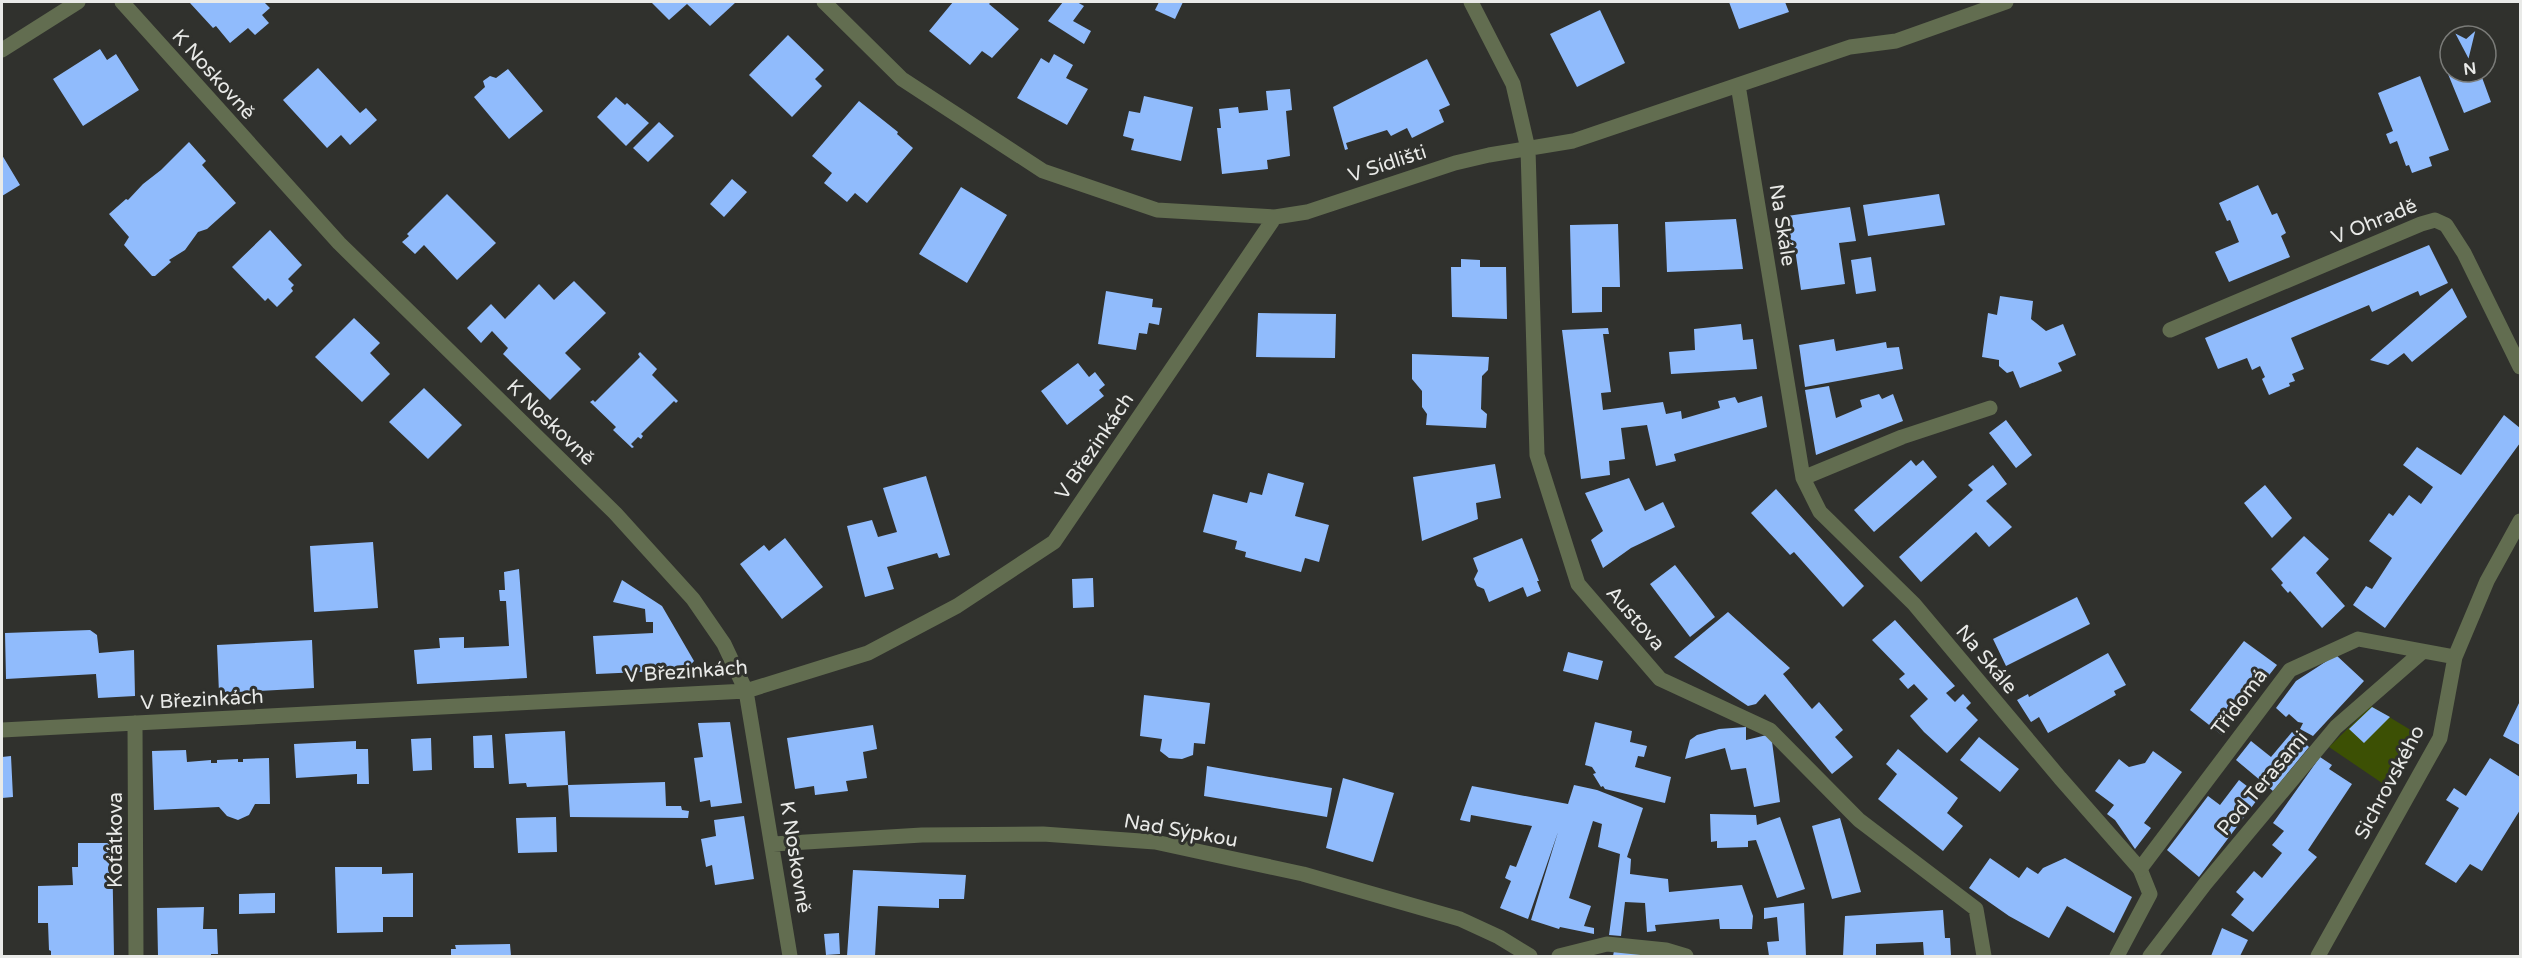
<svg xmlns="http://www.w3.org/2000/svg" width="2522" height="958" font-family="'Varela Round',sans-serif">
<rect width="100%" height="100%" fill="#30312d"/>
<path fill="#3c5004" d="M2371 706 2414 732 2382 783 2329 747Z"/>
<path fill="#90bbfc" d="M192 2H264L270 8 262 15 269 23 255 35 248 28 230 43 216 26 213 28 190 3Z
M654 2H736L710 26 687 4 669 20 652 3Z
M953 2H991L989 4 1019 29 992 58 982 51 970 65 929 31Z
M1063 2H1077L1084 6 1073 21 1091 31 1084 44 1048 21Z
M1159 2H1183L1175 19 1155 10Z
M1729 2H1785L1789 12 1739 29Z
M1600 10 1625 63 1577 87 1550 34Z
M788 35 824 70 815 79 822 86 792 117 749 75Z
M100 49 107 60 116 54 139 90 83 126 53 79Z
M1054 54 1073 65 1066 78 1088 89 1067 125 1017 98 1041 58 1049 63Z
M1427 59 1450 105 1439 110 1444 122 1412 138 1407 128 1391 136 1387 130 1346 143 1348 149 1345 150 1333 107Z
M318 68 360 113 366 108 377 120 350 145 341 135 327 148 283 100Z
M508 69 543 111 509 139 474 97 485 87 483 81 490 76 496 78Z
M2453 72H2480L2491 102 2464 113 2448 74Z
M2420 76 2449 150 2429 157 2432 166 2412 173 2409 165 2406 166 2397 141 2390 144 2386 134 2393 131 2378 93Z
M1290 89 1292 110 1286 111 1290 156 1267 160 1268 169 1222 174 1217 128H1221L1219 109 1238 107 1239 113 1268 110 1266 91Z
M1144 96 1193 107 1181 161 1131 150 1134 139 1123 136 1129 111 1140 113Z
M616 97 625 105 627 103 649 123 626 146 597 117Z
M859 101 898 132 897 134 913 148 867 203 855 193 847 202 824 183 832 173 812 156Z
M659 122 674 136 648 162 633 148Z
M189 142 206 161 202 165 236 203 207 229 198 232 185 250 169 260 171 262 155 276H152L124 245 129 237 109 214 126 199 128 200 143 184 161 170Z
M2 155 20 185 2 196Z
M732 179 747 192 724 217 710 204Z
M2258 185 2272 215 2277 213 2286 233 2281 236 2290 257 2229 282 2215 252 2239 242 2230 220 2227 221 2219 203Z
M961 187 1007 215 967 283 919 254Z
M447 194 496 243 457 280 424 245 415 254 402 242 409 236 407 234Z
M1939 194 1945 225 1868 236 1863 205Z
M1850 207 1856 241 1839 243 1845 284 1801 290 1795 249 1784 250 1780 217Z
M1736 219 1743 269 1667 272 1665 222Z
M1618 224 1620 287H1602V312L1572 313 1570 225Z
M270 230 302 265 288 279 294 285 291 288 293 291 277 307 268 298 265 301 232 267Z
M2429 245 2448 283 2420 296 2418 291 2372 312 2369 305 2291 338 2304 369 2292 374 2295 381 2289 383 2290 386 2269 395 2262 379 2265 377 2260 366 2252 370 2247 358 2218 369 2205 338Z
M1871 257 1876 291 1856 294 1851 260Z
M1461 259 1480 260V267H1506L1507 319 1452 317 1451 267H1461Z
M574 281 606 313 565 353 581 369 550 400 503 354 508 348 492 331 481 343 467 328 491 304 505 319 539 284 554 300Z
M2452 288 2467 317 2412 362 2404 353 2388 365 2370 360Z
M1106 291 1153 299 1152 307 1162 308 1159 325 1149 323 1147 334 1139 333 1136 350 1098 344Z
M2000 296 2033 301 2031 319 2046 331 2063 324 2076 355 2058 363 2062 371 2020 388 2013 371 2007 373 1999 366V360L1982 357 1988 313 1997 315Z
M1258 313 1336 314 1335 358 1256 357Z
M354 318 380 343 370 353 390 374 362 402 315 357Z
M1741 324 1743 340 1753 339 1757 369 1671 374 1669 352 1695 350 1694 329Z
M1608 328 1609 334H1603L1611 392 1601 393 1603 410 1663 402 1666 414 1681 411 1682 419 1720 408 1718 401 1735 397 1738 403 1762 396 1767 427 1674 454 1676 461 1656 466 1647 425 1621 428 1625 459 1609 461 1610 475 1581 479 1562 330Z
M1834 339 1836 351 1886 342 1887 348 1899 347 1903 369 1805 387 1799 345Z
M640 352 657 369 652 375 678 401 676 403 674 401 641 434 643 436 641 439 638 437 631 444 634 447 632 448 613 430 616 427 590 402 593 400 595 402 640 357 638 354Z
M1412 354 1489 357 1488 370 1482 376 1481 409 1487 414 1486 428 1426 425 1427 414 1422 407V391L1412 379Z
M1078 363 1089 377 1095 372 1105 385 1099 390 1104 396 1067 425 1041 391Z
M1829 386 1836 418 1862 407 1860 400 1879 394 1882 399 1893 394 1903 421 1816 455 1805 390Z
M424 388 462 425 428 459 389 422Z
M2504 415 2520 428V443L2385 628 2353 605 2366 586 2372 589 2392 558 2369 541 2389 513 2393 516 2409 495 2421 504 2433 487 2403 465 2417 447 2461 475Z
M2006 420 2032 455 2016 468 1989 433Z
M1911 460 1916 466 1923 460 1937 477 1874 532 1854 510Z
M1495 464 1501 498 1476 503 1478 519 1422 541 1413 477Z
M1993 465 2007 484 1986 501 2012 527 1989 547 1976 532 1921 582 1899 557 1973 490 1968 485Z
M1268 473 1304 483 1295 516 1329 525 1319 562 1305 558 1301 572 1245 557 1246 552 1235 549 1237 541 1203 532 1213 494 1247 503 1250 492 1262 495Z
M926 476 950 555 939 558 937 553 887 567 894 589 865 597 847 526 872 520 878 537 897 532 883 488Z
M1629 478 1645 511 1663 502 1675 527 1631 548 1603 568 1591 540 1603 531 1585 493Z
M2265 485 2292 518 2272 538 2244 503Z
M1776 489 1864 586 1843 607 1794 552 1790 555 1751 513Z
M2304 536 2329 559 2316 573 2345 606 2322 628 2290 591 2288 593 2281 585 2283 583 2271 569Z
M785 538 823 587 782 619 740 564 764 545 769 551Z
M1522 538 1539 581H1537L1541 591 1527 597 1523 587 1489 602 1484 589 1477 586 1474 579 1478 571 1473 558Z
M373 542 378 608 314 612 310 546Z
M1675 565 1715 617 1690 637 1650 584Z
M519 569 527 678 417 684 414 650 440 648 439 638 464 637V648L509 646 506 601H500L499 590H505L504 572Z
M1093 578 1094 607 1073 608 1072 579Z
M622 580 662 606 694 661 686 670 596 674 593 636 653 633V622H646L645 609 613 602Z
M2077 597 2090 624 2006 666 1993 639Z
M1728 612 1790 668 1783 674 1812 709 1819 702 1843 730 1835 737 1853 757 1832 774 1765 694 1756 704 1748 706 1674 657Z
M1895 620 1955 686 1946 693 1955 702 1963 694 1971 703 1966 708 1978 720 1947 753 1924 732 1910 716 1928 699 1914 684 1908 689 1899 679 1905 674 1872 640Z
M90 630 97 635 99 653 134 650 135 696 98 698 96 674 6 679 5 633Z
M312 640 314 688 219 693 217 645Z
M2244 641 2277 665 2222 735 2190 710Z
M1568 652 1603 661 1598 680 1563 671Z
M2108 653 2126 685 2114 691 2116 695 2048 733 2039 717 2031 722 2017 700 2028 694 2029 697Z
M2336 655 2364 681 2313 736 2300 729 2303 723 2298 722 2289 714 2286 717 2276 708 2296 681Z
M1144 695 1210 703 1205 744 1194 743 1193 755 1182 759 1169 758 1160 751 1162 739 1140 736Z
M2520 701V745L2503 736Z
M2372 707 2390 717 2364 743 2349 729Z
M730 722 742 803 711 807 710 800 700 802 694 758 703 757 698 723Z
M1595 722 1632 731 1630 742 1647 746 1644 757 1638 756 1635 767 1671 777 1665 803 1605 789 1603 786 1601 787 1593 774 1596 773 1592 767 1585 765Z
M873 725 877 749 863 752 867 778 846 781 848 791 815 795 814 786 795 789 787 738Z
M1746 727V740L1771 734 1780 802 1754 807 1746 768 1731 770 1725 748 1685 759 1690 740 1697 735 1719 729Z
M565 731 568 785 527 787 526 783 509 784 505 734Z
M2292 732 2309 747 2273 791 2236 760 2251 741 2271 757Z
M492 735 494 768H474L473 736Z
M1979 737 2019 769 2000 792 1960 760Z
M431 738 432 770 413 771 411 739Z
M356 741V749H368L369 784H357V774L296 778 294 744Z
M1898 749 1958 798 1947 813 1963 826 1943 851 1878 799 1897 774 1886 764Z
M186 750 187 762 211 760V763H217V760L238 759V762H243V759L269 758 270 804H255L249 815 238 820 227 816 219 807 154 810 152 751Z
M2153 751 2182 772 2144 823 2151 828 2135 849 2115 820 2107 814 2114 805 2095 791 2119 759 2129 767 2145 763Z
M11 756 13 797 2 798V757Z
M2320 757 2332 765 2329 769 2352 784 2308 850 2317 857 2253 932 2231 915 2244 899 2236 892 2254 871 2262 878 2282 853 2272 845 2284 831 2273 823Z
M2490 758 2520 777V810L2482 871 2470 864 2456 883 2425 864 2459 808 2446 800 2454 788 2466 796Z
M1207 766 1332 788 1327 817 1204 796Z
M1343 778 1394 793 1373 862 1326 848Z
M2239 780 2260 796 2199 877 2167 850 2208 796 2220 805Z
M665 782 666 806H681L682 810 689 811 688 818 570 817 568 785Z
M1574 785 1597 790 1643 808 1627 857 1631 859 1630 874 1668 879 1669 892 1742 885 1753 916 1752 929H1720L1719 919 1655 925 1656 931 1647 932 1645 903 1625 902 1621 936 1609 935 1620 854 1598 847 1602 824 1593 821 1569 898 1591 906 1584 926 1594 928V934L1560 927 1559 929 1531 920 1558 832 1528 919 1500 908 1511 881 1505 878 1510 865 1516 867 1532 826 1471 815 1470 822 1460 820 1472 786 1568 804Z
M1710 814 1756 815 1757 825 1780 817 1805 889 1777 898 1756 840 1748 841V847L1717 848V841L1711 842Z
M744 816 754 879 715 885 712 865 706 867 701 839 716 836 714 820Z
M556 817 557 852 518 853 516 818Z
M1840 818 1861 892 1832 899 1812 826Z
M78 843H112L114 956H51V951L49 950 48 923H38V886L73 885 72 867H78Z
M1990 858 2019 878 2027 867 2038 874 2043 868 2065 858 2132 897 2114 933 2067 906 2049 938 2009 916 1969 888Z
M335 867H382V874L413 873V917H383V932L337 933Z
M853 870 966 875 964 899H939V908L878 906 875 956H847Z
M275 893V913L239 914V894Z
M1804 903 1806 956H1769L1767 942 1779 941 1777 917 1764 919V908Z
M204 907 203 929H217L218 954H211V956H158L157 908Z
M1943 910 1945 938H1950L1951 956H1924L1923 942 1876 944V956H1843L1845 916Z
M2222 928 2248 940 2240 956H2211Z
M839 933 840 954 826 955 824 934Z
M510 944 511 956H451V949H456L455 945Z
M1614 951 1648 955V956H1613Z"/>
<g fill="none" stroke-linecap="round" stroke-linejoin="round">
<path stroke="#626d50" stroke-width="15" d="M2117 956 2150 894 2140 869"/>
<path stroke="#626d50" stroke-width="15" d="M122 2 339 243 615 513 693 599 724 644 746 691 790 956
M824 2 902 79 1043 171 1157 210 1275 217 1307 212 1455 163 1489 155 1573 141 1850 47 1896 41 2006 2
M1471 2 1513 84 1528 149 1537 455 1578 584 1660 679 1770 730 1859 820 1976 909 1984 956
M2 50 78 2
M1738 85 1803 478 1820 512 1914 604 2060 778 2140 869 2290 670 2358 639 2455 657
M2170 330 2421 224 2435 220 2446 225 2464 253 2520 367
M1803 478 1902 437 1990 408
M135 723 136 956
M2 730 746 691 868 653 957 606 1054 542 1275 217
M773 844 922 835 1043 834 1155 842 1303 874 1460 919 1499 937 1530 956
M1559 956 1607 944 1666 950 1686 956
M2150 956 2205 884 2336 727 2422 652
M2318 956 2440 738 2455 657 2487 581 2520 521"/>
</g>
<g text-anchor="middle" stroke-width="6" stroke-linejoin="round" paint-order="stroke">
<g font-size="20" fill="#e9eae8" stroke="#30312d">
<text transform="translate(214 74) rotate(48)" y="7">K Noskovně</text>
<text transform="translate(1387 163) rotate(-18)" y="7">V Sídlišti</text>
<text transform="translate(2374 221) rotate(-22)" y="7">V Ohradě</text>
<text transform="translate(1783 225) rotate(81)" y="7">Na Skále</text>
<text transform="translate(551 422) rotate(44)" y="7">K Noskovně</text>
<text transform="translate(1094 446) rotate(-56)" y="7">V Březinkách</text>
<text transform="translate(1636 618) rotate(49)" y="7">Austova</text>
<text transform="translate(1987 659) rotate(50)" y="7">Na Skále</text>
<text transform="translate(686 671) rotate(-4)" y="7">V Březinkách</text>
<text transform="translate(202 699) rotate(-3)" y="7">V Březinkách</text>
<text transform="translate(2239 702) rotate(-53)" y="7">Třídomá</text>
<text transform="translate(2389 782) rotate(-62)" y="7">Sichrovského</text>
<text transform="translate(2262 783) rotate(-50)" y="7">Pod Terasami</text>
<text transform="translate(1181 830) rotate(10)" y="7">Nad Sýpkou</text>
<text transform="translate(115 840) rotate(-90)" y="7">Koťátkova</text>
<text transform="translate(796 857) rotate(81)" y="7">K Noskovně</text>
</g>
</g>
<rect width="2522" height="958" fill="none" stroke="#e9eae8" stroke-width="6"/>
<g transform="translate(2468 54) rotate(173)"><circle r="28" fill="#30312d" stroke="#7a7b78" stroke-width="1.5"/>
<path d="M0-4.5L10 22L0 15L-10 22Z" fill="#8cb9fc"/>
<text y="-9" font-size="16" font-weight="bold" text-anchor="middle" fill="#e9eae8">N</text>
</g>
</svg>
